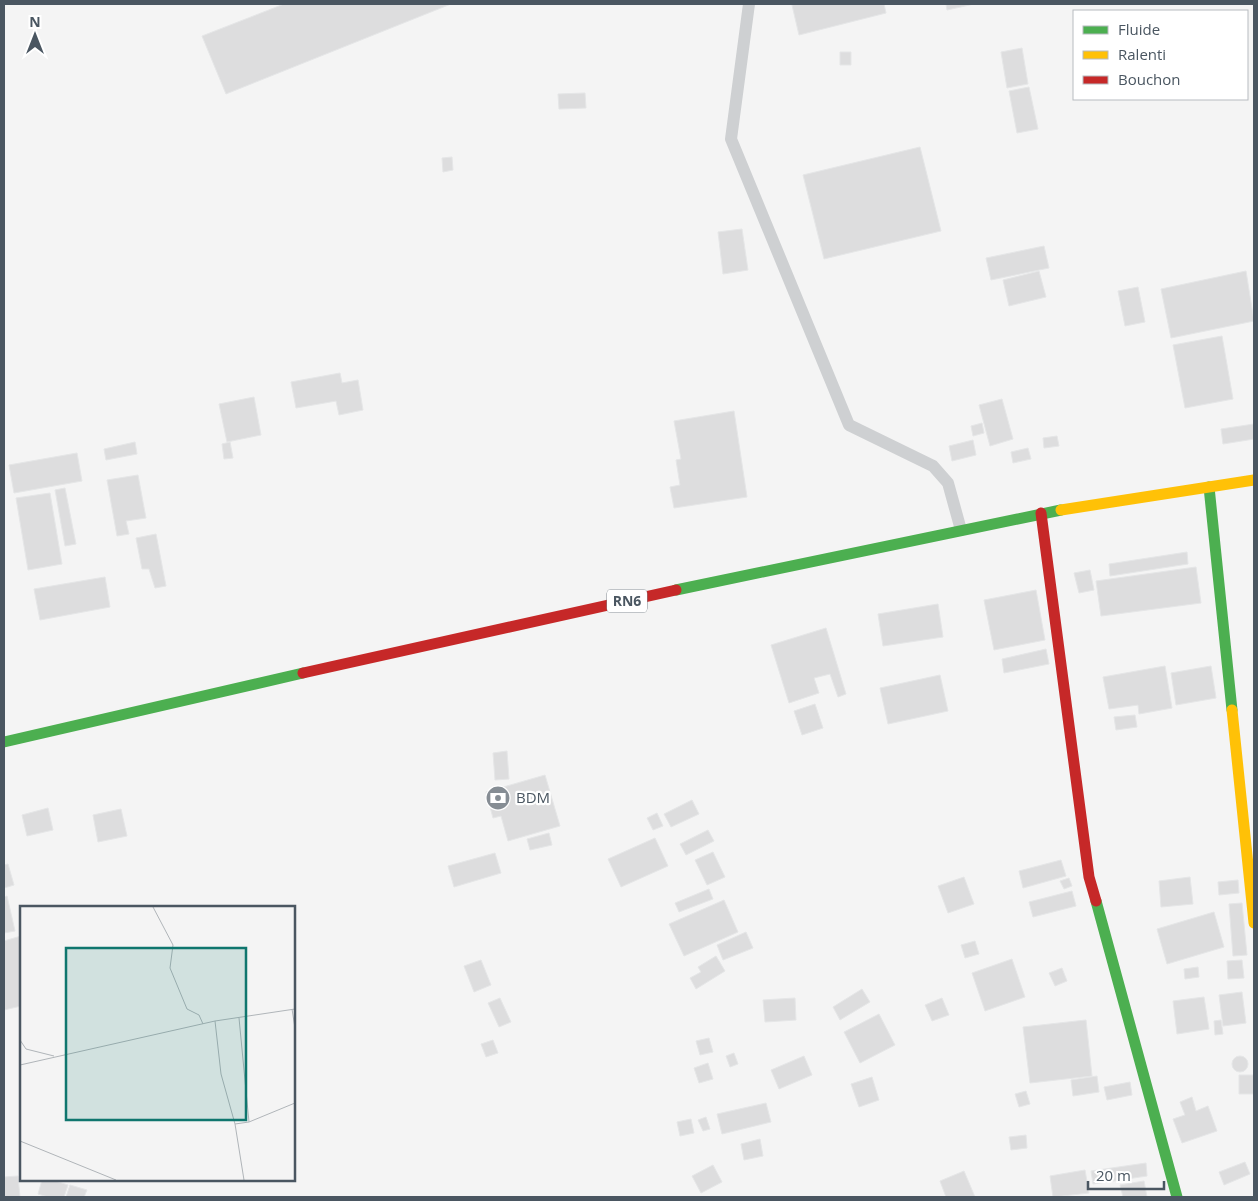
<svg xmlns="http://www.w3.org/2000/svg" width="1258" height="1201" font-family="'Open Sans',sans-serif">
<rect width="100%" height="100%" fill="#f4f4f4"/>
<path fill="#ddddde" stroke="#e5e6e7" d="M284 4H451L226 94 202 36Z
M797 4H884L886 13 799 35 792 5Z
M946 4H974L947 10Z
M1022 48 1028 84 1007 88 1001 52Z
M840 52H851V65H840Z
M1029 87 1038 129 1017 133 1009 91Z
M585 93 586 108 559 109 558 94Z
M920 147 941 231 824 259 803 175Z
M452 157 453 170 443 172 442 158Z
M742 229 748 270 723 274 718 232Z
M1044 246 1049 268 991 280 986 258Z
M1039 271 1046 297 1009 306 1003 280Z
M1246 271 1254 321 1171 338 1161 289Z
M1138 287 1145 322 1125 326 1118 291Z
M1222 336 1233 399 1185 408 1173 345Z
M340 373 342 383 358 380 363 410 339 415 336 401 296 408 291 382Z
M254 397 261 435 227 442 219 404Z
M1002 399 1013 439 990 446 979 405Z
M734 411 747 497 674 508 670 487 680 485 676 460 681 459 674 421Z
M982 423 984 433 973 436 971 426Z
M1254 424V439L1223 444 1221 429Z
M1057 436 1059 446 1044 448 1043 438Z
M973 440 976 455 952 461 949 446Z
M135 442 137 454 106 460 104 449Z
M230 442 233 458 224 459 222 444Z
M1028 448 1031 459 1013 463 1011 452Z
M77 453 82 481 14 493 9 465Z
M138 475 146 518 126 521 129 534 117 536 107 480Z
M65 488 76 544 65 546 55 490Z
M50 493 62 564 28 570 16 498Z
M156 534 166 586 155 588 149 569H142L136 538Z
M1187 552 1188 564 1110 576 1109 564Z
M1196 567 1201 603 1101 616 1096 581Z
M1090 570 1094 590 1079 593 1074 573Z
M105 577 110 607 40 620 34 589Z
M1036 590 1045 640 994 650 984 600Z
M938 604 943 637 883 646 878 614Z
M826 628 846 694 838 697 830 674 814 678 819 693 789 703 771 645Z
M1046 649 1049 664 1004 673 1002 659Z
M1165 666 1172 708 1139 714 1138 705 1109 709 1103 677Z
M1211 666 1216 698 1176 705 1171 673Z
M940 675 948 711 888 724 880 688Z
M815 704 823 728 802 735 794 711Z
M1135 715 1137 727 1116 730 1114 717Z
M507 751 509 779 495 780 493 753Z
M545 775 560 826 508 841 501 816 493 818 486 792Z
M692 800 699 814 671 827 664 814Z
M48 808 53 830 27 836 22 815Z
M121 809 127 836 98 842 93 815Z
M657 813 663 826 653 830 647 818Z
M708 830 714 841 686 855 680 844Z
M549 833 552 845 530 850 527 839Z
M655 838 668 866 621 887 608 859Z
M713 852 725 877 707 885 695 860Z
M495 853 501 873 454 887 448 866Z
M1061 860 1066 876 1023 888 1019 871Z
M8 864 14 885 4 888V865Z
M964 877 974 904 948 913 938 886Z
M1190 877 1193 904 1161 907 1159 881Z
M1069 878 1072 886 1064 889 1060 881Z
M1238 880 1239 893 1219 895 1218 882Z
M709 889 713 899 679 912 675 903Z
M1072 891 1076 906 1033 917 1029 902Z
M7 896 15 931 4 933V897Z
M724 900 738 932 684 956 669 924Z
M1242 903 1247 955 1233 956 1229 904Z
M1214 912 1224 947 1167 964 1157 929Z
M746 932 753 948 723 960 717 945Z
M21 936V1006L4 1010V941Z
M975 941 979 954 965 958 961 945Z
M716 956 725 971 696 989 690 978 701 972 698 967Z
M1012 959 1025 997 985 1011 972 973Z
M481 960 491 985 474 992 464 966Z
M1242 960 1244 978 1228 979 1227 961Z
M1198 967 1199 977 1185 979 1184 969Z
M1062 968 1067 981 1055 986 1049 973Z
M862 989 870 1002 840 1020 833 1007Z
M1242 992 1246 1023 1223 1026 1219 995Z
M1204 997 1209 1029 1177 1034 1173 1001Z
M500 998 511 1022 499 1027 488 1003Z
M795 998 796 1020 765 1022 763 1000Z
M942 998 949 1015 932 1021 925 1005Z
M879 1014 895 1045 860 1063 844 1032Z
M1086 1020 1092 1076 1030 1083 1023 1027Z
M1221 1020 1223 1034 1215 1035 1214 1021Z
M709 1038 713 1052 700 1055 696 1041Z
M493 1040 498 1053 486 1057 481 1044Z
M734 1053 738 1064 730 1067 726 1056Z
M1232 1064a8 8 0 1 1 16 0a8 8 0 1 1-16 0Z
M804 1056 812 1075 779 1089 771 1070Z
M708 1063 713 1079 699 1083 694 1068Z
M1239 1075H1254V1094H1239Z
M1097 1076 1099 1092 1073 1096 1071 1080Z
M872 1077 879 1100 859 1107 851 1084Z
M1130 1082 1132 1095 1107 1100 1104 1087Z
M1026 1091 1030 1104 1019 1107 1015 1094Z
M1192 1097 1196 1111 1208 1106 1217 1131 1182 1143 1173 1119 1185 1115 1180 1102Z
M766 1103 771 1122 722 1134 717 1114Z
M706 1117 710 1129 703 1131 698 1120Z
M691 1119 694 1133 680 1136 677 1122Z
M1026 1135 1027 1148 1011 1150 1009 1137Z
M760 1139 763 1156 744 1160 741 1144Z
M1245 1162 1250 1174 1224 1185 1219 1172Z
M1146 1163 1147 1176 1093 1184 1091 1171Z
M713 1165 722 1182 701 1193 692 1176Z
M1085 1170 1089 1193 1053 1197 1050 1176Z
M964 1171 975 1197H946L940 1181Z
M18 1176 20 1197H4V1177Z
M42 1180H52L68 1185 64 1197H48L38 1194Z
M1144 1181 1147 1197H1123L1120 1185Z
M70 1185 87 1190 84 1197H66Z"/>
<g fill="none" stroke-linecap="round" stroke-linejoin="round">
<path stroke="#ced0d2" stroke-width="12" d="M749 4 731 139 849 425 933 466 948 483 961 530"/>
<path stroke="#4caf50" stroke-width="11" d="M1209 487 1232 710
M676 590 1061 510
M4 742 303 673
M1096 901 1177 1197"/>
<path stroke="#ffc107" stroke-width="11" d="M1061 510 1254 480
M1232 710 1254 923"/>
<path stroke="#c62828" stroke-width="11" d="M1041 513 1089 877 1096 901
M303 673 676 590"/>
</g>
<defs>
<symbol id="bank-disc" viewBox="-11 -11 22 22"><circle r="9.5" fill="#868d94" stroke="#fff"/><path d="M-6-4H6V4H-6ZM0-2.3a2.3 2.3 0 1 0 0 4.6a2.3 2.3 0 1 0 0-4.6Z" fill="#fff"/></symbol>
</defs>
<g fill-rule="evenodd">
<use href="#bank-disc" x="484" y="784" width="28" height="28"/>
</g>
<g text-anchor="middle" stroke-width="4.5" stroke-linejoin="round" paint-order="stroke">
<rect fill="#fff" stroke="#808990" stroke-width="1" x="607" y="589.5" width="40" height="23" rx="4"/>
<g font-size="14" font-weight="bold" fill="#4a5661">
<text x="627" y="606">RN6</text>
</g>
<g font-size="15" fill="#4a5661" stroke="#fff" text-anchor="start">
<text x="516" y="803">BDM</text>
</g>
</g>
<g transform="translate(20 906)">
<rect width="275" height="275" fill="#f4f4f4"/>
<path fill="none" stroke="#b0b5b9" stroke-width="1" d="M133 1 153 39 150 62 167 103 179 109 183 118M272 103 275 122M219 112 229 216M195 115 201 168 215 218 224 274M0 134 6 143 34 150M0 159 195 115 275 103M215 218 229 216 275 197M0 235 96 274"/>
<path fill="#0f766e" fill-opacity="0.15" stroke="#0f766e" stroke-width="2.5" d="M46 42H226V214H46Z"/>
<rect width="275" height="275" fill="none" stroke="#4a5661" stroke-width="2.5"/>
</g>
<rect width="1258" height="1201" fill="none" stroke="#4a5661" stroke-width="10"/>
<rect x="1073" y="10" width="175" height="90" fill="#ffffff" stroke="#b7bbc0"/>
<rect x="1083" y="26" width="25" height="8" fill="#4caf50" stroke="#b7bbc0"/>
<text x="1118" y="35" font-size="15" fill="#4a5661">Fluide</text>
<rect x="1083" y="51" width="25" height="8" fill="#ffc107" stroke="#b7bbc0"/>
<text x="1118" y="60" font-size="15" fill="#4a5661">Ralenti</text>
<rect x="1083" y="76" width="25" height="8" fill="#c62828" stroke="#b7bbc0"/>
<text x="1118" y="85" font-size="15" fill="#4a5661">Bouchon</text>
<g transform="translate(35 35)" stroke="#ffffff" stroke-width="4" paint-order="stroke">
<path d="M0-4L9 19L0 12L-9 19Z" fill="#4a5661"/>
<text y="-8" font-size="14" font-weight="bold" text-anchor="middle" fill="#4a5661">N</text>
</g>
<path d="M1088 1181v8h76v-8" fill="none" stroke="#4a5661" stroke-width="2.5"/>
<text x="1096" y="1181" font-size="15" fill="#4a5661" stroke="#ffffff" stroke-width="4" paint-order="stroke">20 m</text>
</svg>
